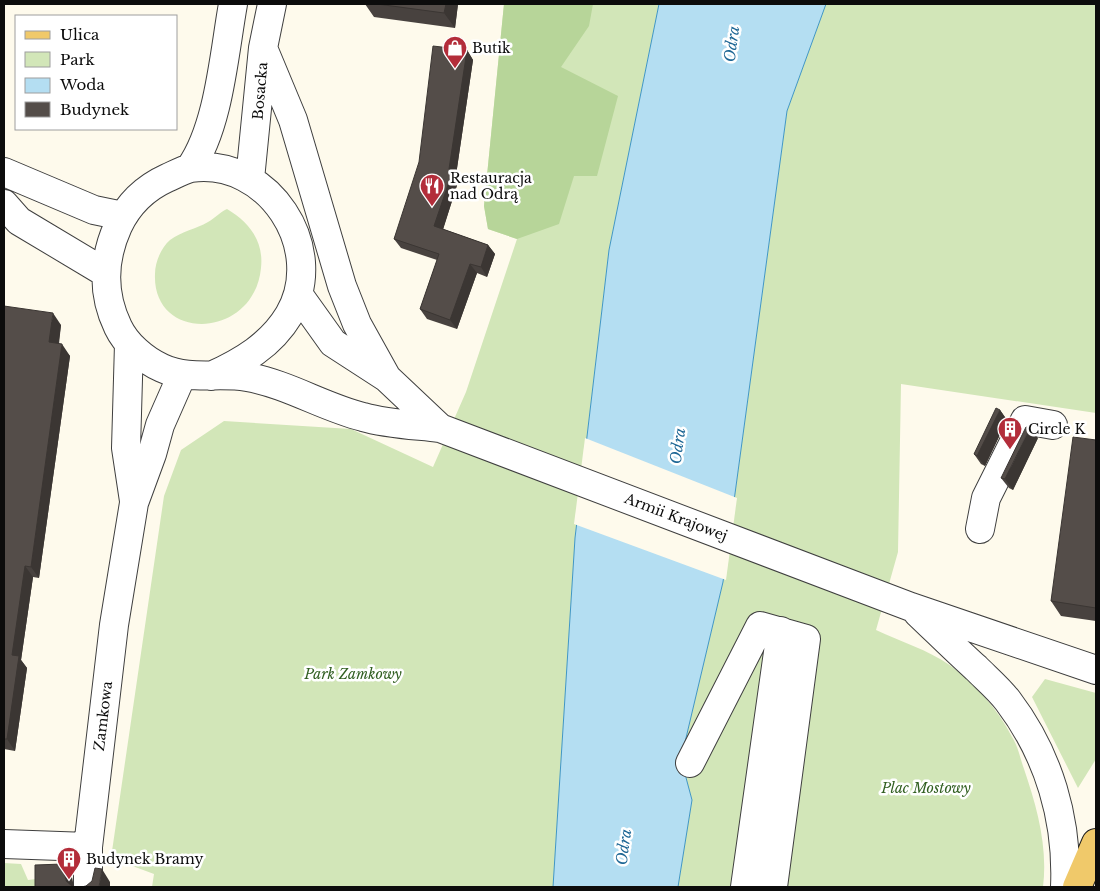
<svg xmlns="http://www.w3.org/2000/svg" width="1100" height="891" font-family="'Libre Baskerville',serif">
<rect width="100%" height="100%" fill="#fefaec"/>
<path fill="#d2e6b8" d="M504 4H659L609 250 575 538 553 887H152L154 874 111 858 164 496 181 450 224 421 351 429 433 467 466 392 517 239 488 229 484 206Z
M826 4H1096V413L901 384 898 552 876 630C901 642 927 649 951 666 975 684 998 709 1012 737 1018 746 1020 758 1024 769 1037 807 1048 847 1043 887H678L692 800 681 759 723 582 787 111Z
M227 209C249 222 264 241 261 268 254 340 152 343 155 274 155 262 161 248 170 240 182 231 196 229 208 222 215 218 220 212 227 209Z
M1045 679 1096 693V759L1078 788 1032 697Z
M4 863 21 864 28 880 44 878V887H4Z"/>
<path fill="#b7d599" d="M504 4H593L589 26 561 67 618 96 597 176H574L559 224 517 239 488 229 484 206Z"/>
<path fill="#b4def2" stroke="#4096c4" d="M659 4H826L787 111 723 582 681 759 692 800 678 887H553L575 538 609 250Z"/>
<path fill="#fefaec" d="M585 438 737 498 726 580 574 524Z"/>
<g fill="none" stroke-linecap="round" stroke-linejoin="round">
<defs>
<path id="minor" d="M263 48 293 120 342 286 357 324 387 378
M190 168C219 127 224 54 233 4
M4 172 94 210 123 216
M250 179 263 48 272 4
M4 204 19 221 106 273
M298 294 333 343 387 378 440 428
M129 344 126 448 134 501
M211 376C242 362 271 345 289 315 328 248 268 157 191 168 183 170 174 175 167 178 145 188 128 205 118 226 103 259 102 294 118 327 126 344 144 360 162 368 190 381 218 372 247 377 288 384 323 407 363 417 387 424 415 425 440 428L911 607 1096 670
M980 529 986 498 1025 420 1053 425
M918 613C937 631 956 650 976 668 987 679 999 689 1008 701 1049 755 1068 820 1065 887
M690 763 760 626 806 639 773 887
M4 844 88 847
M88 885V847L114 625 134 503 152 454 160 425 182 375
M745 887 781 631"/>
<path id="major" d="M1077 887 1096 843"/>
</defs>
<use href="#minor" stroke="#3f3f3f" stroke-width="30"/>
<use href="#major" stroke="#1d1d1d" stroke-width="30"/>
<use href="#minor" stroke="#fff" stroke-width="28"/>
<use href="#major" stroke="#f0c96a" stroke-width="28"/>
</g>
<path fill="#48423f" d="M365 4H458L455 28 374 17Z
M467 50 473 60 456 175 459 179 443 229 488 245 495 254 487 277 477 273 457 329 427 319 420 309 437 260 401 248 394 239Z
M4 306 61 325 59 344 70 356 39 578 33 577 21 660 27 668 15 751 4 749Z
M1000 410 1007 420 985 466 981 464 974 454Z
M1038 438 1013 490 1009 488 1001 478Z
M1096 440V621L1061 616 1051 601Z"/>
<path fill="#3b3633" d="M446 4H458L455 28 444 13Z
M467 50 473 60 456 175 459 179 441 236 434 226 449 169Z
M488 245 495 254 487 277 481 267Z
M470 264 477 273 457 329 450 320Z
M53 313 61 325 57 354 49 342Z
M62 344 70 356 39 578 31 567Z
M1000 410 1007 420 985 466 977 456Z
M1030 428 1038 438 1013 490 1005 479Z
M25 566 33 577 21 660 27 668 15 751 7 739 12 655Z
M63 864 72 877 74 887H71L66 881Z
M102 869 110 882V887H99Z"/>
<path fill="#544d49" stroke="#3b3633" d="M377 4H446L444 13Z
M433 46 467 50 449 169 453 170 434 226 488 245 481 267 470 264 450 320 420 309 439 254 394 239 419 162Z
M4 306 53 313 49 342 62 344 31 567 25 566 12 655 19 656 7 739H4Z
M996 408 1000 410 977 456 974 454Z
M1026 427 1030 428 1005 479 1001 478Z
M1073 437 1096 440V608L1051 601Z
M63 864 66 881 72 886 76 887H35V865Z
M95 868 102 869 99 887H81L86 886 92 881Z"/>
<defs>
<symbol id="shop-pin" viewBox="-11 -11 22 30"><path d="M0 17L-7.5 6A9.5 9.5 0 1 1 7.5 6Z" fill="#b32d3a" stroke="#fff"/><path d="M-5-2.5h2.3a2.7 3.5 0 0 1 5.4 0H5L5.5 6h-11ZM-1.5-2.5h3a1.5 2.3 0 0 0-3 0Z" fill="#fff"/></symbol>
<symbol id="restaurant-pin" viewBox="-11 -11 22 30"><path d="M0 17L-7.5 6A9.5 9.5 0 1 1 7.5 6Z" fill="#b32d3a" stroke="#fff"/><path d="M-5-6h1v4h1v-4h1v4h1v-4h1v5L-1.5 .5V6h-2V.5L-5-1ZM5-6V6H3V1.5H1.5Q1.5-4 5-6Z" fill="#fff"/></symbol>
<symbol id="building-pin" viewBox="-11 -11 22 30"><path d="M0 17L-7.5 6A9.5 9.5 0 1 1 7.5 6Z" fill="#b32d3a" stroke="#fff"/><path d="M-4-6H4V6H1V3H-1V6H-4ZM-2.5-4.3h1.7v1.8h-1.7ZM.8-4.3h1.7v1.8H.8ZM-2.5-1h1.7V.8h-1.7ZM.8-1h1.7V.8H.8Z" fill="#fff"/></symbol>
</defs>
<g fill-rule="evenodd">
<use href="#shop-pin" x="441" y="34" width="28" height="38"/>
<use href="#restaurant-pin" x="418" y="172" width="28" height="38"/>
<use href="#building-pin" x="996" y="415" width="28" height="38"/>
<use href="#building-pin" x="55" y="845" width="28" height="38"/>
</g>
<g text-anchor="middle" stroke-width="5" stroke-linejoin="round" paint-order="stroke">
<g font-size="14" fill="#0c0c0c" stroke="#fff" text-anchor="start">
<text x="472" y="53">Butik</text>
<text x="450" y="183">Restauracja<tspan x="450" dy="16">nad Odrą</tspan></text>
<text x="1028" y="434">Circle K</text>
<text x="86" y="864">Budynek Bramy</text>
</g>
<g font-size="14" fill="#0c0c0c" stroke="#fff">
<text transform="translate(260 91) rotate(-85)" y="5">Bosacka</text>
<text transform="translate(676 517) rotate(21)" y="5">Armii Krajowej</text>
<text transform="translate(103 716) rotate(-83)" y="5">Zamkowa</text>
</g>
<g font-size="14" font-style="italic" fill="#315f21" stroke="#fff">
<text x="353" y="679">Park Zamkowy</text>
<text x="926" y="793">Plac Mostowy</text>
</g>
<g font-size="15" font-style="italic" fill="#1e6795" stroke="#fff">
<text transform="translate(732 44) rotate(-82)" y="5">Odra</text>
<text transform="translate(678 446) rotate(-82)" y="5">Odra</text>
<text transform="translate(624 847) rotate(-82)" y="5">Odra</text>
</g>
</g>
<rect width="1100" height="891" fill="none" stroke="#0c0c0c" stroke-width="10"/>
<rect x="15" y="15" width="162" height="115" fill="#ffffff" stroke="#9e9e9e"/>
<rect x="25" y="31" width="25" height="8" fill="#f0c96a" stroke="#9e9e9e"/>
<text x="60" y="40" font-size="15" fill="#0c0c0c">Ulica</text>
<rect x="25" y="52" width="25" height="15" fill="#d2e6b8" stroke="#9e9e9e"/>
<text x="60" y="65" font-size="15" fill="#0c0c0c">Park</text>
<rect x="25" y="78" width="25" height="15" fill="#b4def2" stroke="#9e9e9e"/>
<text x="60" y="90" font-size="15" fill="#0c0c0c">Woda</text>
<rect x="25" y="102" width="25" height="15" fill="#544d49" stroke="#9e9e9e"/>
<text x="60" y="115" font-size="15" fill="#0c0c0c">Budynek</text>
</svg>
